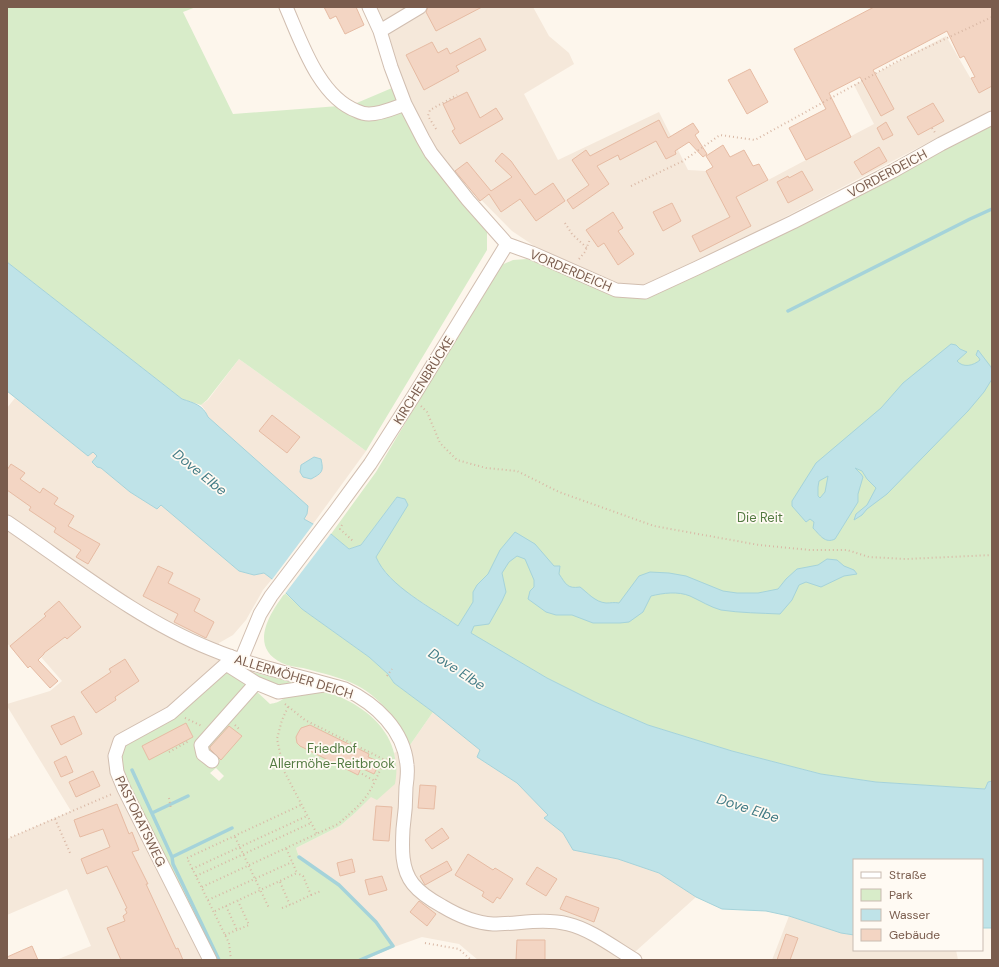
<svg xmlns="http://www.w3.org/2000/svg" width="999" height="967" font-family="'DM Sans',sans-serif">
<rect width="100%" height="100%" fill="#fdf6ec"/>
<path fill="#f5e8da" d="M370 7H533L549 36 569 53 574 64 524 94 558 160 659 112 688 170 706 171 723 204 874 124 854 85 946 36 979 93 992 86V111L933 140 645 290 616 289 573 272 512 231 426 144Z
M239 359 366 451 313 524 304 519 307 514 208 417 205 410 201 405 208 400Z
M15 398 88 456 92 452 98 456 101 468 130 492 157 509 161 505 239 571 254 575 264 573 272 579 263 590 246 620 233 635 219 643 217 656 226 671 192 703 213 960H56L91 946 67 889 7 915V839L71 811 7 706V704L50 691 62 681 41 657 28 668 7 643V408Z
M433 712 480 750 477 757 517 783 548 815 544 818 563 833 573 850 618 859 659 873 696 897 626 960H478L459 944 422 937 394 947 376 922 339 885 299 857 296 848 340 826 355 813 371 796 396 765 394 753 410 745Z
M789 916 841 933 854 935V950H956L958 960H772Z"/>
<path fill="#d8ecc9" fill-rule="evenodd" d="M7 7H196L183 12 233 114 352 105 392 88 420 147 487 232V250L366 451 239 359 207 400 201 405 182 399 7 262Z
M992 125V781L988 782 985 789 876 782 821 774 732 751 648 725 595 702 547 678 458 626 400 588 380 566 375 557 397 497 361 545 349 549 331 534 376 472 499 266 513 260 527 259 553 269 646 297 796 228 944 149Z
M285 593 302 609 369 657 388 674 394 683 433 712 410 745C398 722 382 699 358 686 341 677 321 673 303 668 296 667 288 666 282 663 248 647 270 613 285 593Z
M240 669 304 685 283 687 260 680Z
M226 671 252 687 270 704C282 702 280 700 289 695 294 693 318 690 323 691 333 693 345 699 354 704 377 718 394 737 396 765 397 771 396 778 395 784L377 800 371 797 355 813 340 826 296 848 299 857 339 885 376 922 394 947 364 960H213L120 765V753L125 743ZM216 768 224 776 219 781 210 773Z"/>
<path fill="#bfe3e8" stroke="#a5d3da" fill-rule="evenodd" d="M7 262 182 399C194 403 203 405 208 417L308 506 307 514 304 519 331 534 349 549 361 545 397 497 405 499 408 505 376 557C388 586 432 608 458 626L473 602V592L477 585 488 574 500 550 515 532 535 544 554 566H560L559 574C566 584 567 589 580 587 588 593 595 602 606 603 611 603 614 602 619 603L639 576 650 572 669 573 686 576 723 591 737 593H758L778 589 786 579 797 569 818 565 827 559 837 560 844 566 854 570 857 574 844 576 821 587 806 582 799 585 792 600 780 614C760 613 741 613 721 610 710 607 701 601 690 596 678 591 663 593 651 596L643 612 629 622 620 623H593L572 615H556L546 612 528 599 530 591 534 587V580L525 559 517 556 509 562 502 573 506 592 502 601 489 624 474 626 471 633 547 678 595 702 648 725 732 751 821 774 876 782 985 789 988 782 992 781V928H982V860H854V935L841 933 789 916 766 911 722 909 696 897 659 873 618 859 573 850 563 833 544 818 548 815 517 783 477 757 480 750 433 712 394 683 388 674 369 657 302 609 272 579 264 573 254 575 239 571 161 505 157 509 130 492 101 468 97 467 92 462 97 456 93 452 88 456 7 391Z
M951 344 956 345 960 349 967 352 957 361C963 368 973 366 980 360L979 358 976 355 978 350 991 367 992 371V379L984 392 968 411 887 494 867 509 862 515 854 520 856 514 867 505 876 488 867 479 862 471 855 468 861 474 863 477 858 494V502L835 539C825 544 820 535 813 528L814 522 810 519 806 522 792 506V501L816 463 881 408 903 383ZM828 476 825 492 820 498 818 496V487L819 481Z
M314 457 321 459C324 472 322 473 311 479L303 477 300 472 301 465Z"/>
<path fill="#fdf6ec" d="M315 522 332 532 284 595 271 581Z"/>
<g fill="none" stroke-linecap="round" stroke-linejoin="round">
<path stroke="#a5d3da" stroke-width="3.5" d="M788 311 970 219 992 209
M132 770 172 857 173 864 219 960
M152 813 188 796
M172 857 232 828
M299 857 339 885 376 922 393 946 360 960"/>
</g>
<path fill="#f3d5c3" stroke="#e6bba3" d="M324 7H356L364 25 345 34 336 16 330 19Z
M428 7H482L436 31 426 12Z
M874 7H992V86L979 93 971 78 975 77 964 56 960 58 947 31 873 70 894 109 881 116 860 77 829 93 851 137 806 160 789 128 826 109 794 49Z
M480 38 486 50 456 66 459 71 424 90 406 55 432 42 438 53 447 48 450 54Z
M750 69 768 102 747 114 728 80Z
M467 92 480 118 496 108 503 119 460 144 452 131 455 129 443 104Z
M933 103 944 121 918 135 907 117Z
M659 120 668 138 693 123 699 132 695 135 707 154 703 157 689 142 675 151 676 154 666 159 656 141 620 160 618 155 597 166 609 184 573 209 567 200 589 185 572 160 586 150 590 156Z
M886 122 893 135 883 140 877 128Z
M723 145 730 157 744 150 753 166 759 164 768 180 736 197 751 226 700 252 692 236 730 217 706 171 713 167 706 156Z
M879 147 887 161 862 175 854 162Z
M502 153 511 161 535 195 553 183 565 201 536 221 520 199 501 212 489 194 480 201 455 171 467 162 491 191 512 177 495 161Z
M802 171 813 190 788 203 777 182 788 176 789 178Z
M672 203 681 221 663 231 653 212Z
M613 212 623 228 618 231 634 254 618 265 604 243 598 247 586 230Z
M272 415 300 437 287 453 259 431Z
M11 464 25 473 20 479 40 493 43 488 58 498 54 504 74 516 68 526 100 544 88 564 76 557 81 550 54 532 56 528 29 510 31 507 7 490V470Z
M158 566 173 573 168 583 200 599 194 611 214 622 206 638 174 622 178 614 143 596Z
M59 601 81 627 67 639 65 637 44 653V654L38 660 58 681 50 688 30 666 28 668 10 646 46 616 44 614Z
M125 659 139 681 115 697 116 700 96 713 81 692 111 672 109 669Z
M74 716 82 734 61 745 51 726Z
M186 723 193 737 149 760 142 746Z
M310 725 369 754 368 757 380 762 374 774 361 768 358 775 300 746 297 743 296 737 298 733 301 728Z
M229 726 242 736 221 760 210 749V747Z
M66 756 73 772 61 777 54 762Z
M93 771 100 786 76 797 69 782Z
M420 785 436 786 434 809 418 808Z
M117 804 129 834 132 832 139 850 132 852 148 884H146L176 949 178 948 183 960H121L107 928 125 921 123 916 127 913 125 909 127 908 107 866 87 874 81 859 110 847 103 829 80 837 74 820Z
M376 806 392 807 389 841 373 840Z
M442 828 449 838 432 849 425 840Z
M468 854 493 870 495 868 513 879 500 899 497 897 493 903 482 896 484 892 455 875Z
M352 859 355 872 340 876 337 863Z
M447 861 452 870 425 885 420 876Z
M537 867 557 879 546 896 526 884Z
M382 876 387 890 369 895 365 880Z
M566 896 599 908 594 922 560 909Z
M419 901 436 914 427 926 410 912Z
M786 934 798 938 790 960H777Z
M517 940H545V960H516Z
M32 946 38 960H7V957Z"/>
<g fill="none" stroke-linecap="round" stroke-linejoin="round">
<defs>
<path id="minor" d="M286 7C301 41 319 97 357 111 361 113 365 114 369 114 381 114 394 108 405 104
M369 7 380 31 391 67 405 104 423 139 431 153 468 200 507 244 532 253 616 290 645 292 697 268 793 222 893 171 941 144 992 118
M380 31 420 7
M7 522C72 566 138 620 211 649 254 667 301 676 345 689 376 704 404 730 407 765 408 772 407 780 406 787 406 801 405 815 403 829 402 848 401 869 413 884 421 894 431 900 442 906 457 915 475 923 493 924 518 924 543 918 568 924 590 929 615 948 635 960
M241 660 260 614 271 596 334 513 370 464 413 397 507 244
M226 664 256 683 278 692 324 685
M212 761 203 754 201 745 256 683
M210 960 124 789 117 772 115 756 120 741 171 713 226 664 230 656"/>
</defs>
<use href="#minor" stroke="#d1beb0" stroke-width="15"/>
<path stroke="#d9b8a5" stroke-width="2" stroke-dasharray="1 3" stroke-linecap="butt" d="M932 128 936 134
M436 129 428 116 430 110 457 95
M631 186 683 161 720 135 755 140 898 61 992 17
M565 223 572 234 587 248
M579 259 585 252 590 239
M421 406 427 412 440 443 457 460 486 468 517 471 559 492 654 526 759 545 810 550H847L869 557 906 559 992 555
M342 525 340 529 354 542
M387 676 392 669
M285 704 305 720 385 760
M288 707 282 720 277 739 284 771 317 834
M185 718 202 726
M235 725 240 730
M169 752 189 741
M362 774 375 781 385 760 393 757
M169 798 171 809
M55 819 70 853
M235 837 269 908
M7 839 112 794
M192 869 307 816
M196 876 311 823
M280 882 290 905 311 895 303 876 297 873
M202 887 338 824C355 809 366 801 375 781
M311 895 321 891
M208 900 292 862
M226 906 237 930
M282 908 290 905
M215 911 297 873 286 848
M225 935 249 925 238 901
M425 943 459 949 471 960
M231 960 229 943 187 858 301 805"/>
<use href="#minor" stroke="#fff" stroke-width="13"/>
</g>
<g text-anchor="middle" stroke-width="3.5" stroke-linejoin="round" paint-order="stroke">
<g font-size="13" fill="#7a5c4d" stroke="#fffaf3">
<text transform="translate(887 173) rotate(-28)" y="5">VORDERDEICH</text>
<text transform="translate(571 270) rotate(23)" y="5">VORDERDEICH</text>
<text transform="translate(423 380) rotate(-58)" y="5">KIRCHENBRÜCKE</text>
<text transform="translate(294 676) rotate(17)" y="5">ALLERMÖHER DEICH</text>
<text transform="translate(141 821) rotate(64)" y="5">PASTORATSWEG</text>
</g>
<g font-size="13" fill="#537a41" stroke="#fffaf3">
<text x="760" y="522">Die Reit</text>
<text x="332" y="753">Friedhof<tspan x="332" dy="15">Allermöhe-Reitbrook</tspan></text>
</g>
<g font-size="14" font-style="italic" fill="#437c86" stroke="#fffaf3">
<text transform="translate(200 472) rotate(39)" y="5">Dove Elbe</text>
<text transform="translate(457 669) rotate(33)" y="5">Dove Elbe</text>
<text transform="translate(748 808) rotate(18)" y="5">Dove Elbe</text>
</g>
</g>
<rect width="999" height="967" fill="none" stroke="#7a5c4d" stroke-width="16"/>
<rect x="853" y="859" width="130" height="92" fill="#fffaf3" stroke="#cabbb1"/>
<rect x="861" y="872" width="20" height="6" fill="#ffffff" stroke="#cabbb1"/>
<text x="889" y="879" font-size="12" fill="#7a5c4d">Straße</text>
<rect x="861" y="889" width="20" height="12" fill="#d8ecc9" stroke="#cabbb1"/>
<text x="889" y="899" font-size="12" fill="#7a5c4d">Park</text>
<rect x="861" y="909" width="20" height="12" fill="#bfe3e8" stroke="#cabbb1"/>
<text x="889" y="919" font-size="12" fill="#7a5c4d">Wasser</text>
<rect x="861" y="929" width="20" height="12" fill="#f3d5c3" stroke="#cabbb1"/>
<text x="889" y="939" font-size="12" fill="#7a5c4d">Gebäude</text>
</svg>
